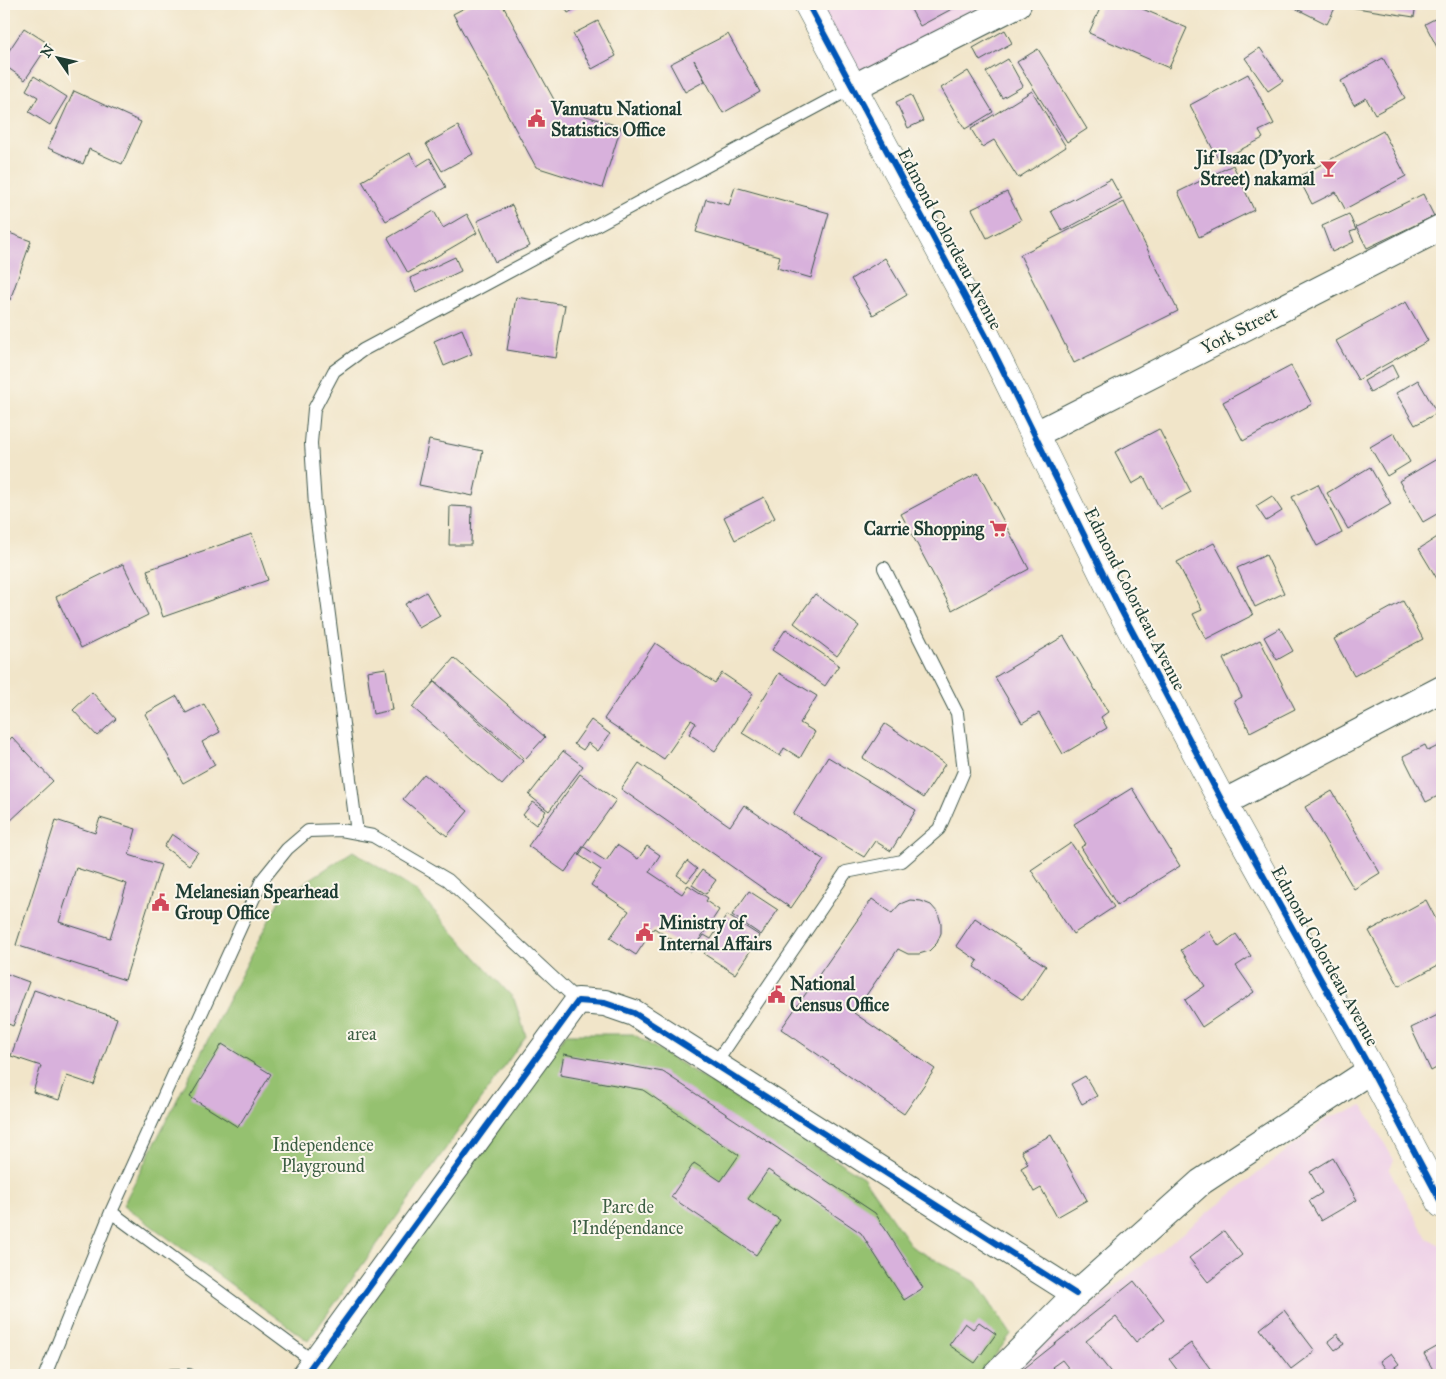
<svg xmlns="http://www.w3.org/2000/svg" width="1446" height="1379" font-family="'IM FELL Great Primer',serif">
<rect width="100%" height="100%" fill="#fbf7ec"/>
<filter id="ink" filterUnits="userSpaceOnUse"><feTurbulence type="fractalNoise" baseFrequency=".02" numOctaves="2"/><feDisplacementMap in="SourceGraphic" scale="10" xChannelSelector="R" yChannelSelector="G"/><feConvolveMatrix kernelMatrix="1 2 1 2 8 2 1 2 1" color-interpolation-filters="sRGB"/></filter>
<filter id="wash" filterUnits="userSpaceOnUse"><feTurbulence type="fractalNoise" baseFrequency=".0096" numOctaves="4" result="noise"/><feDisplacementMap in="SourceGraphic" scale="20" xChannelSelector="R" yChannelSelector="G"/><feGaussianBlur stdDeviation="1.12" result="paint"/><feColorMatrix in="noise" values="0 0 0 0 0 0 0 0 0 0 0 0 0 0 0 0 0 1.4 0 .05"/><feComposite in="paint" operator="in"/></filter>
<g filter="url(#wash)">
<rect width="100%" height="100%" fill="#f1e5c9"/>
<path fill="#eed0e7" d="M808 4H1018L852 88Z
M1363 1106 1394 1160 1389 1170 1427 1238 1442 1246V1375H1003L1329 1117Z"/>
<path fill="#95c16f" stroke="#5a7f52" d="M353 851 416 891 514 999 526 1036 308 1341 123 1205 280 899Z
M566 1034H633L863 1177 912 1247 976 1282 1011 1334 981 1375H318Z"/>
<g id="blocks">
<path fill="#d8b1dc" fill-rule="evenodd" d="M472 4H502L558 107 621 127 602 188 536 167 453 14Z
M563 4H584L568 13Z
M908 4H961L920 26Z
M1102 4H1131L1187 28 1169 68 1089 33Z
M1287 4H1337L1327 24Z
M1351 4H1416L1414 17 1350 7Z
M1442 15V52L1440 53 1425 24Z
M598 21 616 56 592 69 573 34Z
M24 28 49 44 25 80 4 65V58Z
M1005 30 1012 43 980 61 973 48Z
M728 34 760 92 723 113 694 60 705 81 685 92 670 64Z
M1260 48 1283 81 1268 91 1245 58Z
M1038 49 1087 129 1067 142 1017 62Z
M1383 58 1405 98 1375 114 1366 98 1354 105 1341 81Z
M1008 59 1023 86 1002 98 986 72Z
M968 71 993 112 965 129 941 88Z
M1248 74 1274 124 1259 131 1263 138 1219 161 1190 105Z
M34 76 67 97 50 125 29 112 38 97 26 90Z
M74 91 141 122 122 164 89 149 83 164 48 148Z
M1032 91 1066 147 1018 178 994 140 982 147 971 129Z
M911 95 923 121 908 128 896 102Z
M458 126 473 154 442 171 426 144Z
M1383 131 1406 176 1345 209 1336 192 1312 204 1298 177Z
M410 153 417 166 430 158 446 187 386 221 362 181Z
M1233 165 1254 210 1199 237 1178 192Z
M1111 179 1122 199 1062 231 1051 211Z
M735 187 829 213 811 278 777 268 780 256 696 232 706 199 729 205Z
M1007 192 1021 220 987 238 972 209Z
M1423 194 1434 216 1367 248 1356 227Z
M1124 202 1178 311 1074 363 1020 255Z
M512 205 530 246 495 262 477 221Z
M434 211 443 228 467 214 477 233 408 273 388 238Z
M1349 214 1356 230 1350 232 1354 242 1332 252 1322 226Z
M4 231 31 241 10 300 4 297Z
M455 257 461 271 416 292 410 278Z
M885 258 907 295 873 315 851 279Z
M516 297 565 305 556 358 507 350Z
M1406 302 1428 341 1358 380 1336 341Z
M462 329 472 354 444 366 434 341Z
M1392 365 1398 377 1370 392 1364 381Z
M1291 366 1312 404 1243 441 1223 402Z
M1418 380 1437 413 1415 425 1396 393Z
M1159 429 1191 492 1160 509 1144 477 1132 484 1115 452Z
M1394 433 1410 462 1387 476 1370 447Z
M429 440 483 451 473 496 419 485Z
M1442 456V511L1423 522 1399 481Z
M1370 467 1391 504 1348 529 1327 493Z
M978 473 1029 569 952 610 901 514Z
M1318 484 1342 533 1317 546 1292 497Z
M1272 496 1282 511 1266 521 1256 506Z
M764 497 775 518 735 540 724 517Z
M450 506 472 507 471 545H449Z
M252 534 268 580 163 617 147 570Z
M1442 534V587L1419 549Z
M1214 543 1253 615 1206 639 1193 614 1202 610 1177 562Z
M1266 555 1284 593 1255 607 1237 568Z
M123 564 148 615 81 648 56 597Z
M426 592 440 616 419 628 405 604Z
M815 594 859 626 837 656 794 623Z
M1403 601 1423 639 1354 676 1334 639Z
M1280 628 1293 651 1277 660 1264 637Z
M786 629 839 665 825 686 772 650Z
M1064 636 1108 712 1101 717 1107 728 1063 754 1039 713 1022 723 995 677Z
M1260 640 1295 709 1250 732 1234 701 1242 697 1223 659Z
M655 643 715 683 722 673 753 694 715 751 689 734 696 723 691 720 664 759 604 719Z
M454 658 545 737 525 759 434 681Z
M386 668 392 710 373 714 367 671Z
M779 673 817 696 800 723 815 732 800 758 784 748 780 756 742 733Z
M434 682 523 761 502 785 412 707Z
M92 692 116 719 97 736 73 710Z
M177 696 186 713 204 704 220 732 202 742 215 765 183 783 145 714Z
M591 720 610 734 598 751 588 743 583 750 574 744Z
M885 724 945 764 923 798 863 758Z
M12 737 53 781 8 823 4 819V746Z
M1442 744V794L1426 802 1403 756 1425 745 1428 751Z
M563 751 583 766 549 811 529 795Z
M828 757 916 810 891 851 875 841 864 857 793 814Z
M639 763 730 826 744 805 824 860 791 908 621 789Z
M424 774 468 811 447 836 403 799Z
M580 774 616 800 565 872 528 846Z
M1132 788 1180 866 1117 905 1081 847 1086 844 1074 824Z
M1332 791 1380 873 1354 889 1305 807Z
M533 802 546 811 536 825 523 815Z
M100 818 136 829 129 855 161 865 125 980 16 945 56 820 95 833ZM76 868 127 884 110 938 59 922Z
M172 834 198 852 189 865 164 847Z
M1071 843 1114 907 1073 934 1031 870Z
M617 845 638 859 647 846 660 855 649 872 682 894 688 885 708 898 706 901 719 910 691 952 654 928 636 955 610 938 629 911 591 885 601 870 579 855 584 847 606 861Z
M687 861 697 869 687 882 677 875Z
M702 870 716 880 706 894 692 885Z
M749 891 778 910 761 935 732 915Z
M872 899 892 913 900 904 910 900 921 901 931 905 938 913 941 923V933L937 943 929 951 919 954H908L898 949 854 1013 935 1069 904 1114 781 1029Z
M1426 900 1442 931V963L1399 986 1369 931Z
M727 915 760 936 735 974 704 954 707 950 698 944 704 935 711 939Z
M975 918 1046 966 1023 1000 974 967 978 961 956 946Z
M1209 931 1219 946 1236 934 1251 956 1236 966 1254 992 1202 1027 1185 1000 1205 986 1181 950Z
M4 973 29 982 13 1026 4 1022Z
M34 990 117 1018 94 1085 67 1076 59 1100 33 1092 41 1066 11 1056Z
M1442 1013V1071L1440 1066 1431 1071 1411 1028Z
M222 1044 271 1074 238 1127 190 1097Z
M564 1054 663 1072 875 1213 923 1288 904 1300 861 1233 768 1170 748 1199 780 1220 756 1255 671 1197 694 1163 721 1181 739 1155 643 1090 560 1075Z
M1085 1076 1097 1096 1082 1104 1071 1084Z
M1051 1135 1087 1200 1057 1217 1041 1188 1034 1192 1021 1168 1028 1164 1021 1151Z
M1333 1158 1357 1200 1321 1221 1309 1201 1322 1193 1310 1172Z
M1224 1231 1242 1255 1208 1282 1189 1258Z
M1134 1281 1164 1320 1136 1342 1116 1317 1086 1341 1113 1375H1074L1062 1360 1052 1367 1059 1375H1016Z
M1284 1310 1315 1351 1291 1369 1260 1329Z
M979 1322 996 1334 975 1363 949 1345 965 1323 973 1329Z
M1337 1334 1344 1344 1335 1350 1328 1341Z
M1191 1343 1215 1375H1181L1169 1359Z
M1442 1344V1375H1436L1424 1354Z
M1391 1353 1399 1364 1388 1372 1380 1361Z"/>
</g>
</g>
<g filter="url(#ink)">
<use href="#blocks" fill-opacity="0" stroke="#3e564a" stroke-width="1"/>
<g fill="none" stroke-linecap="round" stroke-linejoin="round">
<defs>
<path id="service" d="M357 833 315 506 311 443 314 409 334 371 363 350 852 88
M715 1064 846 872 902 861 939 829 964 771 957 713 884 568
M111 1212 314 1362
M45 1375 111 1212 262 880 287 849 308 831 341 830 373 836 448 880 578 1001
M172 1375H189"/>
<path id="minor" d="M852 88 1018 4
M1036 434 1442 227
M1223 803 1442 689
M305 1375 578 1001 605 1003 634 1013 1076 1294
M996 1375 1076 1294 1201 1182 1371 1070"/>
<path id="tertiary" d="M808 4 986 336 1120 608 1223 803 1371 1070 1442 1204"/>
</defs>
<use href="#service" stroke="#3e564a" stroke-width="14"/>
<use href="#minor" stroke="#3e564a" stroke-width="28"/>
<use href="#tertiary" stroke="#3e564a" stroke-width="29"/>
<use href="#service" stroke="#fff" stroke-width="12"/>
<use href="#minor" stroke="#fff" stroke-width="26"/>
<use href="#tertiary" stroke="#fff" stroke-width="28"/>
<defs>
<path id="cycleway" d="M808 4 986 336 1120 608 1223 803 1371 1070 1442 1204
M305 1375 578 1001 605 1003 634 1013 1076 1294"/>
</defs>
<use href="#cycleway" stroke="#fbf7ec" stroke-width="9"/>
<use href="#cycleway" stroke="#0057b8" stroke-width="6"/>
</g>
</g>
<defs>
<symbol id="civic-bare" viewBox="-9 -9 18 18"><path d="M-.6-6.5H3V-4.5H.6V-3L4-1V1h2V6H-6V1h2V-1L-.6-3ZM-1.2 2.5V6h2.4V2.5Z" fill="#d1495b" stroke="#fbf7ec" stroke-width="2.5" paint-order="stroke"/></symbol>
<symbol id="bar-bare" viewBox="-9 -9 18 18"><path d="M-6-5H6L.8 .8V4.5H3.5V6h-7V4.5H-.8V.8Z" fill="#d1495b" stroke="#fbf7ec" stroke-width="2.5" paint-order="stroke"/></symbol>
<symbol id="supermarket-bare" viewBox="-9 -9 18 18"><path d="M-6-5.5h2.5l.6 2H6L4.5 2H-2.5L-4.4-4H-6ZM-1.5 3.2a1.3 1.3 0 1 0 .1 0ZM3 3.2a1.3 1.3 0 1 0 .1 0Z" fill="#d1495b" stroke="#fbf7ec" stroke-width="2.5" paint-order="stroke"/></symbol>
</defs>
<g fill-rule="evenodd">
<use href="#civic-bare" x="524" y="106" width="25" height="25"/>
<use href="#bar-bare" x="1316" y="156" width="25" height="25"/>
<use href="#supermarket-bare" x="986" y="516" width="25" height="25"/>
<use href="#civic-bare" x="148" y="890" width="25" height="25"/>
<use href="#civic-bare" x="632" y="920" width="25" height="25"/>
<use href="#civic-bare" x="764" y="982" width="25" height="25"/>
</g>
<g text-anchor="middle" stroke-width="4" stroke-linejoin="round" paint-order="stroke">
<g font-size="18" font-weight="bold" fill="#1f3d34" stroke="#fbf7ec" text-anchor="start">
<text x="551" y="115">Vanuatu National<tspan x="551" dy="21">Statistics Office</tspan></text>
<text x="1315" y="164" text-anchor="end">Jif Isaac (D'york<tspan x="1315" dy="21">Street) nakamal</tspan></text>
<text x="984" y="535" text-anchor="end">Carrie Shopping</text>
<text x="175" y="898">Melanesian Spearhead<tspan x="175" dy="21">Group Office</tspan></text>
<text x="659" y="929">Ministry of<tspan x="659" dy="21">Internal Affairs</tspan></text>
<text x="790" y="990">National<tspan x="790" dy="21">Census Office</tspan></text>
</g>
<g font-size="18" fill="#1f3d34" stroke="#fbf7ec">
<text transform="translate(950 239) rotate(62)" y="6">Edmond Colordeau Avenue</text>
<text transform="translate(1239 330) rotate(-27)" y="6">York Street</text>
<text transform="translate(1135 599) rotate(63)" y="6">Edmond Colordeau Avenue</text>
<text transform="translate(1325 956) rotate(61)" y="6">Edmond Colordeau Avenue</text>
</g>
<g font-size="18" fill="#3c5e43" stroke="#fbf7ec">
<text x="362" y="1040">area</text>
<text x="323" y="1151">Independence<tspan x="323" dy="21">Playground</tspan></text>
<text x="628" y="1213">Parc de<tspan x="628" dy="21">l'Indépendance</tspan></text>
</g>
</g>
<rect width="1446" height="1379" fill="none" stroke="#fbf7ec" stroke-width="20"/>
<g transform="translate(58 58) rotate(304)" stroke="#fbf7ec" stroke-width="4" paint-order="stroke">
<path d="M0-4L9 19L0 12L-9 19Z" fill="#1f3d34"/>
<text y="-8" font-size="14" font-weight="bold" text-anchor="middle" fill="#1f3d34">N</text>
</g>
</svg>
